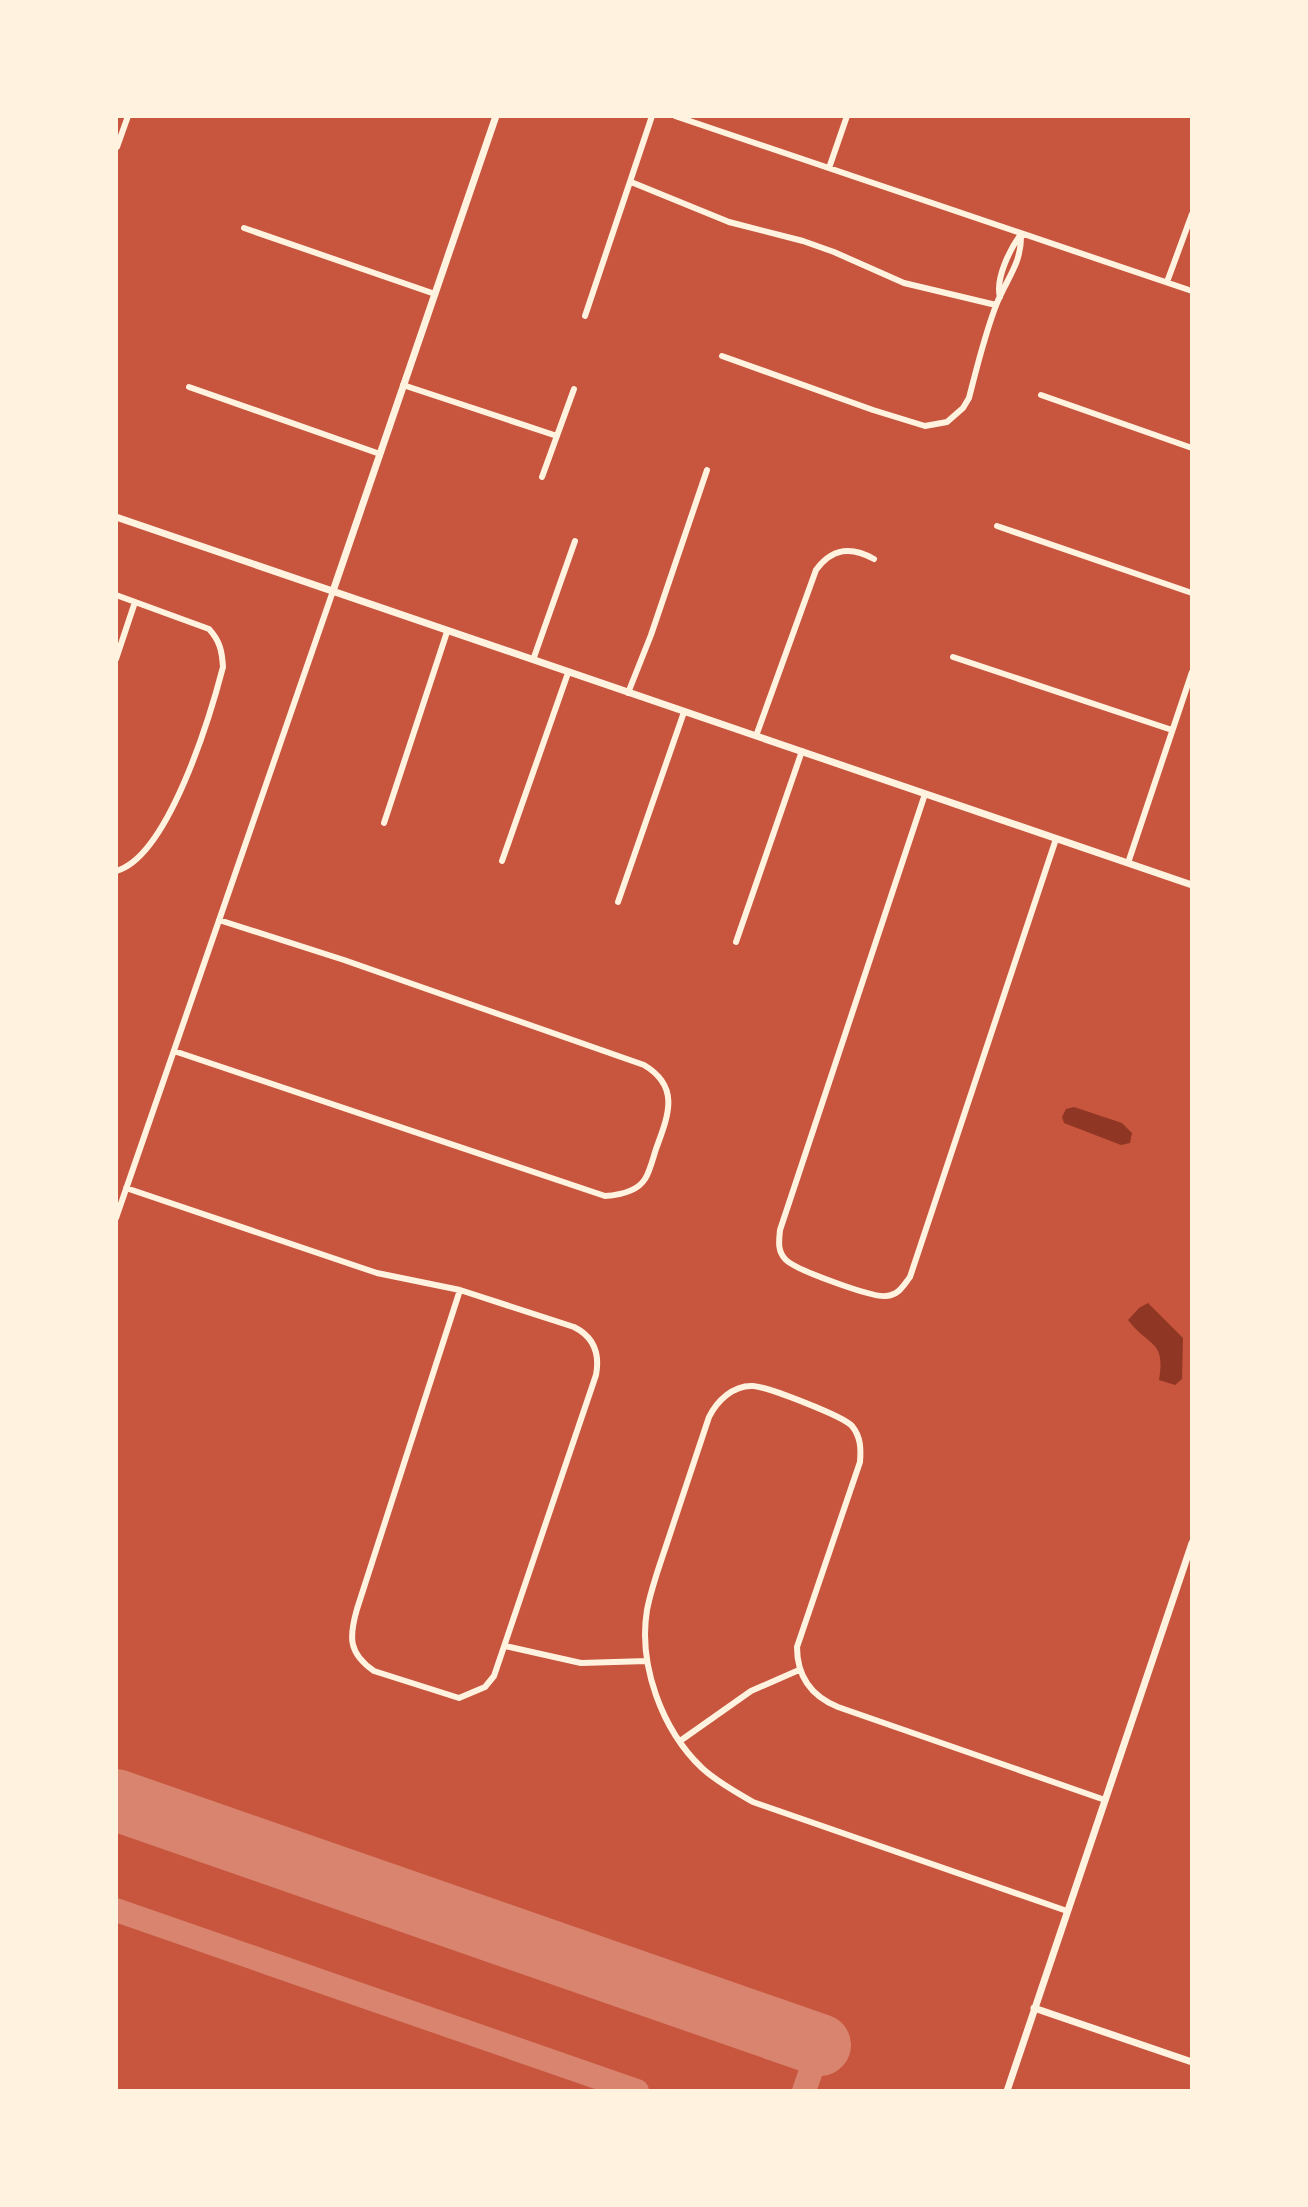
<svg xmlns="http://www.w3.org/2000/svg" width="1308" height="2207" font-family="Jost,sans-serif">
<rect width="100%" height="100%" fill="#c8553d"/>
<path fill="#8f3625" d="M1074 1107 1122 1123 1132 1133 1130 1143 1121 1145 1064 1123 1062 1117 1066 1109Z
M1148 1303 1183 1338 1182 1379 1175 1385 1159 1380C1166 1339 1148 1347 1128 1320L1139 1308Z"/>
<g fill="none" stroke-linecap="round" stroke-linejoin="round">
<path stroke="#d8846e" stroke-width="24" d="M116 1910 637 2091
M804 2091 820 2045"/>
<path stroke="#d8846e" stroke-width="62" d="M116 1800 820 2045"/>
<path stroke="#fff3e0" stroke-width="6" d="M675 116 1192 291
M117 147 128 116
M829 168 847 116
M631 182 729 222 803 241 834 252 904 283 996 305
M244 228 435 294
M1167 282 1192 214
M1000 297C995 279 1010 249 1021 234
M585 316 652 116
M722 356 873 410 925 426 947 422 963 408 969 398C977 367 985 333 997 303 1007 278 1022 263 1021 234
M403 385 557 436
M189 387 380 454
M1041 395 1192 448
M542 477 574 389
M997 526 1192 593
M116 595 209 629C220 641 222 651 223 667 210 717 168 857 116 871
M953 657 1172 730
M116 659 135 602
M533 660 575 541
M628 693 651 635 707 470
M756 736 816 570C832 548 851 546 874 559
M925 794 780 1230C779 1241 777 1251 786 1260 796 1270 873 1298 886 1296 899 1295 903 1286 910 1277L1056 839
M384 823 447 632
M502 861 568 673
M1128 863 1192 672
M618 902 684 712
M736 942 802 751
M174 1051 605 1196C619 1195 637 1192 645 1179 650 1171 653 1158 656 1149 668 1116 681 1087 644 1065L344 960 219 920
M126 1188 377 1273 460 1290 574 1327C594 1337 600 1354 596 1375L494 1676 485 1687 459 1698 374 1671C348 1653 349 1637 357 1609L460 1290
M116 1218 333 591
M505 1646 581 1663 647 1661
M680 1741 751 1691 799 1670
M1067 1911 753 1802C736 1792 717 1782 702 1768 662 1730 638 1665 647 1610 652 1584 662 1559 670 1534 683 1495 696 1456 709 1417 717 1401 733 1385 753 1386 768 1387 843 1416 852 1426 861 1437 861 1449 860 1462L797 1647C797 1676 811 1696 838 1707L1105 1800"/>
<path stroke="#fff3e0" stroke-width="7" d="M116 517 1192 885
M333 591 496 116
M1034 2008 1192 2062
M1007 2091 1192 1543"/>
</g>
<rect width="1308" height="2207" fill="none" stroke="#fff3e0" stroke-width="236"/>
</svg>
